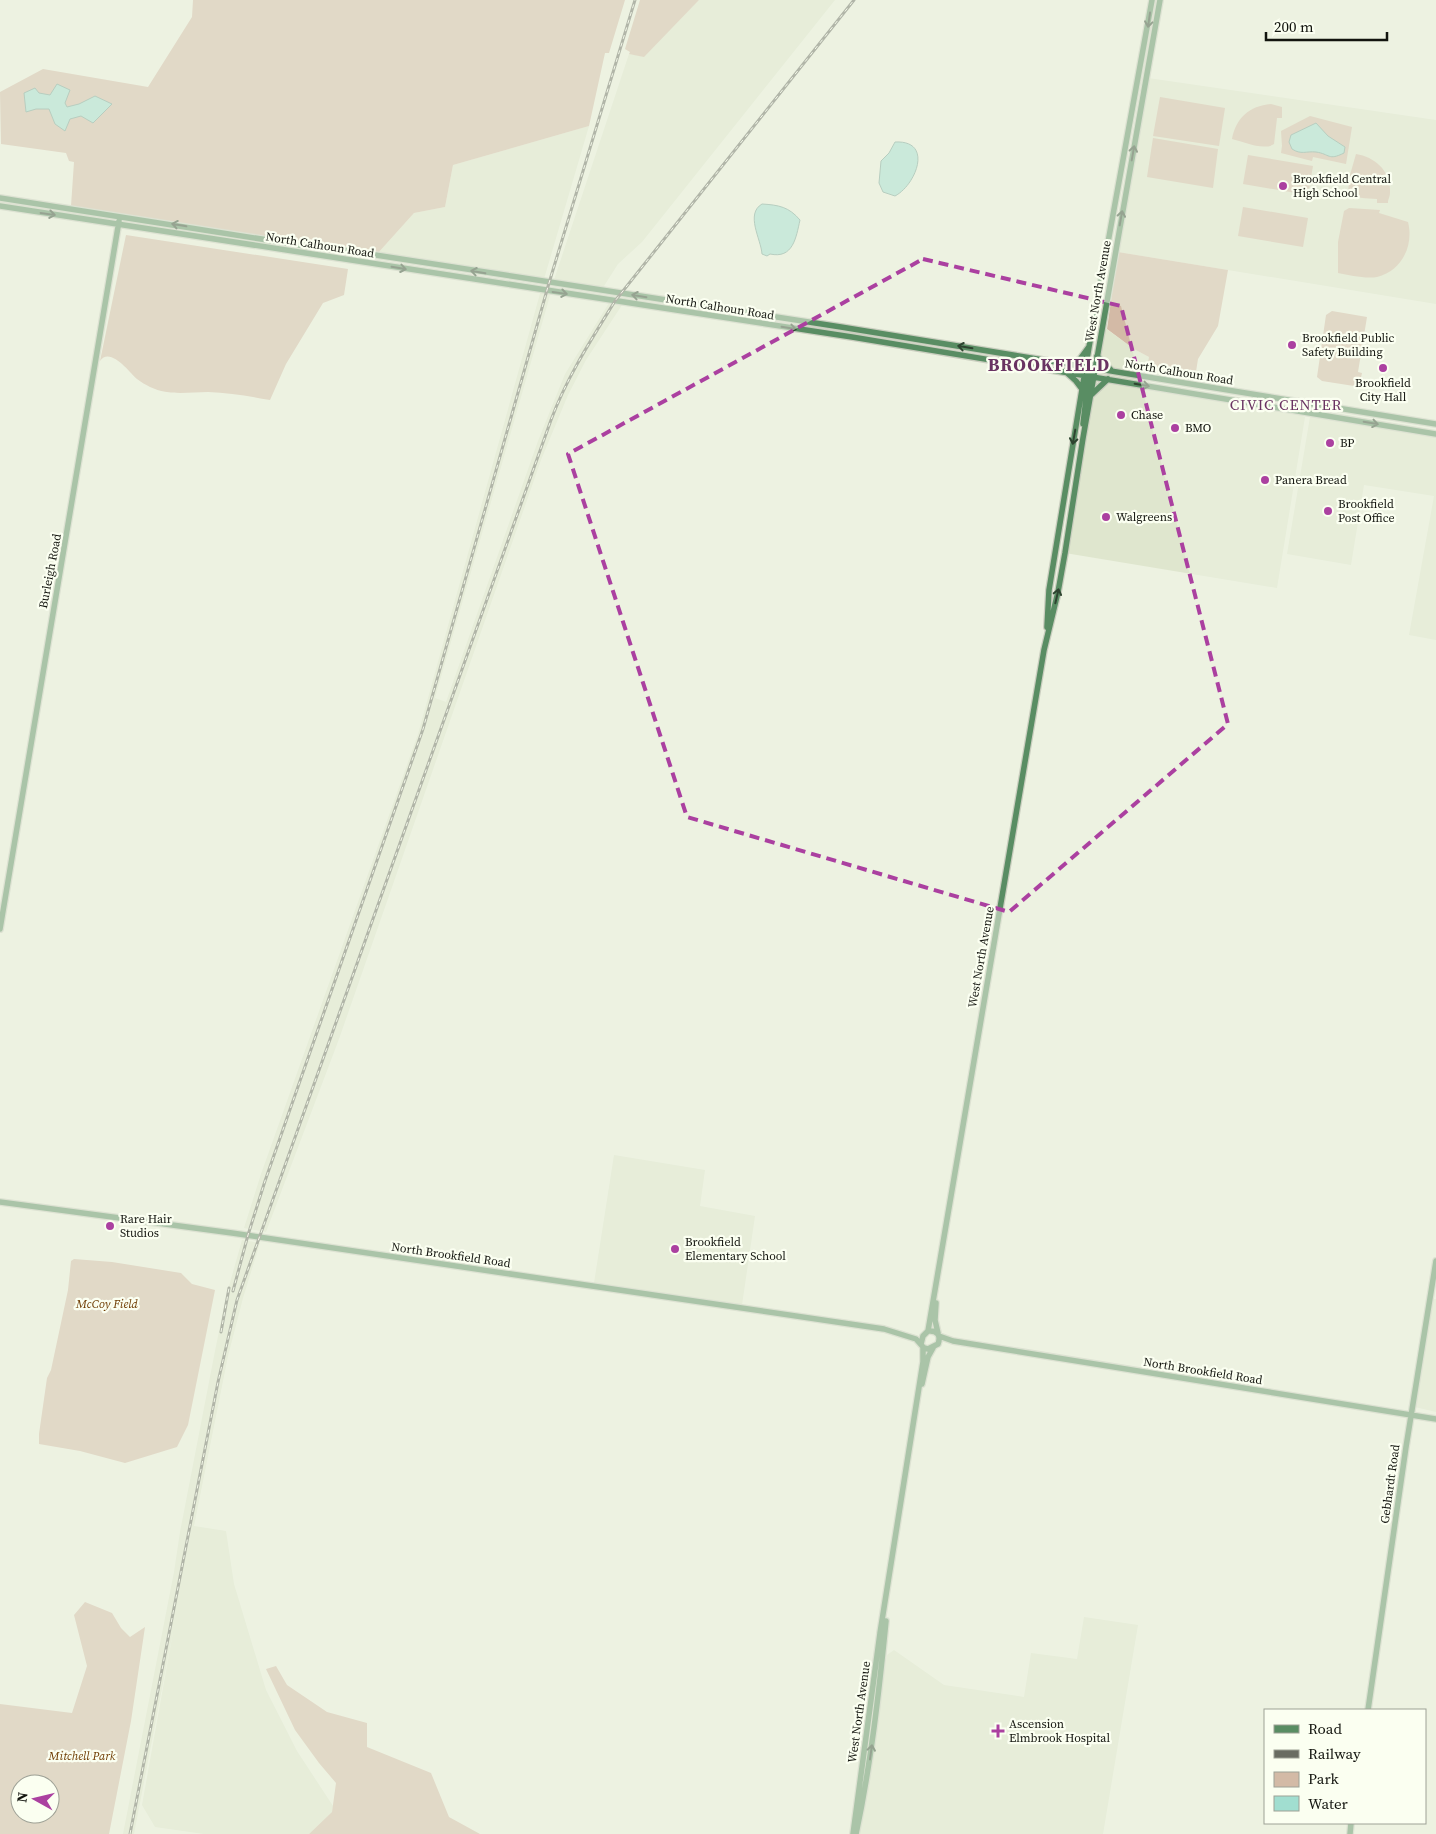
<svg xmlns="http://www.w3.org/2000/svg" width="1436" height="1834" font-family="'Source Serif 4',serif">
<rect width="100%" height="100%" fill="#edf2e1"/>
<path fill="#dfe6ce" d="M699 0H835L642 242 618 264 604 286 602 287 554 280 629 54 644 56Z
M1148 78 1436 120V304L1118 252Z
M589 126 544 279 378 253 414 213 445 207 453 165Z
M541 290 551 292 435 698 446 702 538 441 565 374 609 303 622 305 586 360 568 395 541 460 339 1039 266 1232 244 1228 261 1174 418 734Z
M1105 328 1134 349 1149 357V389L1297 414 1305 417 1277 588 1065 553 1093 381Z
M1310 417H1316L1436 437V640L1409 635 1434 496 1364 485 1351 565 1287 554Z
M614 1155 705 1170 700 1206 755 1216 742 1305 594 1283Z
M242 1240 260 1243 243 1298 228 1356 194 1526 226 1531 234 1584 266 1690 297 1751 333 1806 332 1812 309 1834H204L155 1827 142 1805 175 1621 134 1834H123L174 1572 180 1532 215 1351 226 1297Z
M1434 1299H1436V1412L1415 1407 1431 1302Z
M1084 1617 1138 1625 1103 1834H857L887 1655 894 1650 944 1685 1024 1697 1031 1653 1077 1659Z"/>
<path fill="#d3baa6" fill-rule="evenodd" d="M193 0H625L609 53H605L589 126 453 165 445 207 414 213 378 253 205 228 71 206 74 162 69 161 66 153 1 144 0 92 43 69 148 87 192 17Z
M640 0H699L644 57 629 54 630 52 625 49Z
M1160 97 1225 108 1219 146 1153 136Z
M1271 104 1282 107V118H1277L1274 144C1264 151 1244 142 1232 139 1236 118 1249 106 1271 104Z
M1310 116 1352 127 1346 164 1313 157 1312 161 1281 153 1282 146 1281 131Z
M1153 138 1218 149 1213 188 1147 177Z
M1356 154C1375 157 1391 171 1390 192 1390 198 1388 198 1388 203H1377V199C1367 198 1354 199 1348 191L1350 175Z
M1248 155 1313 166 1308 195 1243 184Z
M1243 207 1308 218 1303 247 1238 236Z
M1349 208 1380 210 1379 213 1408 222C1414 245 1402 271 1377 277 1365 279 1350 275 1338 273V242L1344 211Z
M126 235 348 269 344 295 323 303 286 364 270 400C249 396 229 393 208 392 188 392 169 396 150 387 146 385 141 382 137 379 130 373 110 346 100 361Z
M1118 252 1228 270 1218 326 1198 359 1195 378 1147 370 1149 357 1134 349 1107 329Z
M1332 311 1367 317 1358 372 1362 373 1360 382 1354 386 1322 381 1317 377 1326 315Z
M74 1259 112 1262 181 1273 192 1284 215 1290 188 1425 177 1447 125 1463 80 1451 39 1444V1434L47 1378 51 1370 68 1290 71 1261Z
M85 1602 112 1613 121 1628 130 1637 145 1627 131 1721 109 1834H0V1704L72 1713 87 1666 74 1615ZM20 1784H50V1814H20Z
M276 1666 287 1685 327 1712 367 1723V1747L431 1773 449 1817 480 1834H309L332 1812 336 1783 319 1763 295 1730 266 1669Z"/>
<path fill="#a1ded0" stroke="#76a196" d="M57 84 70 90 65 103 67 107 79 104 95 96 112 104 93 123 81 116 70 119 65 131 55 124 49 109H36L26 112 24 93 35 88 39 93 50 95Z
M1316 123 1328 136 1345 147 1344 153C1328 161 1330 154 1316 152 1306 151 1301 155 1292 149L1289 142 1291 135Z
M895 142C934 140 916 185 895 196L883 192 879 183 881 161 889 153Z
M762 204C779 205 789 207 800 220 796 238 793 259 770 254L767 256 762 254C761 239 745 214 762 204Z"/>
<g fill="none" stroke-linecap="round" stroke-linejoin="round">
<defs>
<path id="secondary" d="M0 198 325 249 343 250 841 327 1436 424
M0 206 852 337 1436 434
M1097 356 1111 370
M1072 364 1080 359 1088 348
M1065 371 1076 381 1082 389
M1090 396 1108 379
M1083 424 1089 373
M1047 627 1049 590 1089 347 1152 0
M0 929 119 221
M0 1202 232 1233 884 1329 916 1339 924 1348 928 1349 938 1344C941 1336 938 1330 928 1331L923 1336 921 1344
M936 1303 935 1320 938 1333
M928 1331 1044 650 1058 592 1065 553 1083 438 1160 0
M939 1336 953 1341 1436 1419
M922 1384 928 1357 933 1348
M1368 1710 1406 1447 1436 1261
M853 1834 880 1633 923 1362V1347
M856 1834C871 1764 879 1692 886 1621
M1350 1834 1351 1823"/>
</defs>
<use href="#secondary" stroke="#cacebf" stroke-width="8"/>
<use href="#secondary" stroke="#598d63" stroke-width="5.5"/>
<defs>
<path id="rail" d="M233 1291 248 1235 265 1181 423 729 549 283 635 0
M221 1332 229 1288
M130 1834 218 1382 237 1300 551 420C567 377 591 340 615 301L854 0"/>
</defs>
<use href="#rail" stroke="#696c62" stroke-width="3"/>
<use href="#rail" stroke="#fbfff1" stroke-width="1" stroke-dasharray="4" stroke-linecap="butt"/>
</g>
<defs><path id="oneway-shaft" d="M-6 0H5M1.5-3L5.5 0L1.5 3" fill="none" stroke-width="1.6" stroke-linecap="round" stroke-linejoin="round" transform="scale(1.25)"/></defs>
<g stroke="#2e4430">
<use href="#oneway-shaft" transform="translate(1149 20) rotate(98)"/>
<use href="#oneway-shaft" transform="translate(1133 153) rotate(-80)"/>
<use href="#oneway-shaft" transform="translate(48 214) rotate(8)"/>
<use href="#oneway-shaft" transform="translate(1121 218) rotate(-80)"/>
<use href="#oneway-shaft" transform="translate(179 225) rotate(-170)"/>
<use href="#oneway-shaft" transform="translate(399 268) rotate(9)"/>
<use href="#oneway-shaft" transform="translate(478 272) rotate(-171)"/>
<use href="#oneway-shaft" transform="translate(560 293) rotate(8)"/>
<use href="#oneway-shaft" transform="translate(639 296) rotate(-171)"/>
<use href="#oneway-shaft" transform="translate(789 328) rotate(9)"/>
<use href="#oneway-shaft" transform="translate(965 347) rotate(-171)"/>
<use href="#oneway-shaft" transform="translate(1142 385) rotate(10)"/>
<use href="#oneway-shaft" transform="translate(1371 423) rotate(10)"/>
<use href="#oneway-shaft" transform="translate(1074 437) rotate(100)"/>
<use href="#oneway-shaft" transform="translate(1057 596) rotate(-77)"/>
<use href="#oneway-shaft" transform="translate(871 1752) rotate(-82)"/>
</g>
<path d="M0 0H1436V1834H0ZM923 259 1121 306 1228 724 1009 912 687 817 568 454Z" fill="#edf2e1" fill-opacity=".55" fill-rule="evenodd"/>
<path fill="none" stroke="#ab40a0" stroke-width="4" stroke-dasharray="10 6" stroke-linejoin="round" d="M923 259 1121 306 1228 724 1009 912 687 817 568 454Z"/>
<g fill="#ab40a0" stroke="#fbfff1" stroke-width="2">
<circle cx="1283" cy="186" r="5"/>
<circle cx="1292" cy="345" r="5"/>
<circle cx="1383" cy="368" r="5"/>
<circle cx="1121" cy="415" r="5"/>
<circle cx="1175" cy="428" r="5"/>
<circle cx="1330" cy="443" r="5"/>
<circle cx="1265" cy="480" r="5"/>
<circle cx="1328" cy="511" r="5"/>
<circle cx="1106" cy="517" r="5"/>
<circle cx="110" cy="1226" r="5"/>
<circle cx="675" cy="1249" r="5"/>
<path d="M995.5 1723.5h5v5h5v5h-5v5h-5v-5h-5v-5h5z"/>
</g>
<g text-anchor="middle" stroke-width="4.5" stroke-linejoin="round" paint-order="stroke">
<g font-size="12" fill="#12140e" stroke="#fbfff1" text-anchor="start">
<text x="1293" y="183">Brookfield Central<tspan x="1293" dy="14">High School</tspan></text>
<text x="1302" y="342">Brookfield Public<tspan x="1302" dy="14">Safety Building</tspan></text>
<text x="1383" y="387" text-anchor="middle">Brookfield<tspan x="1383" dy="14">City Hall</tspan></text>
<text x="1131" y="419">Chase</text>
<text x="1185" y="432">BMO</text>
<text x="1340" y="447">BP</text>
<text x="1275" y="484">Panera Bread</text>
<text x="1338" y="508">Brookfield<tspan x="1338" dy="14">Post Office</tspan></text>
<text x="1116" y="521">Walgreens</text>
<text x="120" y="1223">Rare Hair<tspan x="120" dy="14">Studios</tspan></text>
<text x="685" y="1246">Brookfield<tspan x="685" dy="14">Elementary School</tspan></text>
<text x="1009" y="1728">Ascension<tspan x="1009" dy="14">Elmbrook Hospital</tspan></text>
</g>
<g font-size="12" fill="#12140e" stroke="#fbfff1">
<text transform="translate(320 245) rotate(9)" y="4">North Calhoun Road</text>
<text transform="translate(1098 291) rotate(-80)" y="4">West North Avenue</text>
<text transform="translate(720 307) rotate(9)" y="4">North Calhoun Road</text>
<text transform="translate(1179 372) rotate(9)" y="4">North Calhoun Road</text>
<text transform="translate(50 571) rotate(-79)" y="4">Burleigh Road</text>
<text transform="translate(981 957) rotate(-80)" y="4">West North Avenue</text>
<text transform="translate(451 1255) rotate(8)" y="4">North Brookfield Road</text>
<text transform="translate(1203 1371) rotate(9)" y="4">North Brookfield Road</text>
<text transform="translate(1390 1484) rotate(-82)" y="4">Gebhardt Road</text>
<text transform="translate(859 1712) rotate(-82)" y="4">West North Avenue</text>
</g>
<g font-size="12" font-style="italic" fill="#6e3b01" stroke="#fbfff1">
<text x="107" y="1308">McCoy Field</text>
<text x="82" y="1760">Mitchell Park</text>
</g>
<g font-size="15" letter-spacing="1" fill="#693362" stroke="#fbfff1">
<text x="1286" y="410">CIVIC CENTER</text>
</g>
<g font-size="18" font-weight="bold" letter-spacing="1" fill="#693362" stroke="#fbfff1">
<text x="1049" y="371">BROOKFIELD</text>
</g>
</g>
<rect x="1264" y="1709" width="162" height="115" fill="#fbfff1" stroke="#9ea196"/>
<rect x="1274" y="1725" width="25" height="8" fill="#598d63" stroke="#9ea196"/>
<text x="1308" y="1734" font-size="15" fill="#12140e">Road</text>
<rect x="1274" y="1750" width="25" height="8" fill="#696c62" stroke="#9ea196"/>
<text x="1308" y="1759" font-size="15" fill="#12140e">Railway</text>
<rect x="1274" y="1772" width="25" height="15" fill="#d3baa6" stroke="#9ea196"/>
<text x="1308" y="1784" font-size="15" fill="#12140e">Park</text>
<rect x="1274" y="1796" width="25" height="15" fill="#a1ded0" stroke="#9ea196"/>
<text x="1308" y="1809" font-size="15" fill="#12140e">Water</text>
<g transform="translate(35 1799) rotate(278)"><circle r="24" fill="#fbfff1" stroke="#9ea196"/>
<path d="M0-4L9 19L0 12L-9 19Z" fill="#ab40a0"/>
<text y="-8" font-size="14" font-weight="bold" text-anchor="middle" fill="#12140e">N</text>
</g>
<path d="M1266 32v8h121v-8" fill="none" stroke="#12140e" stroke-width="2.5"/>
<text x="1274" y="32" font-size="15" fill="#12140e" stroke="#fbfff1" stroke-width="4" paint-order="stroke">200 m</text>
</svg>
